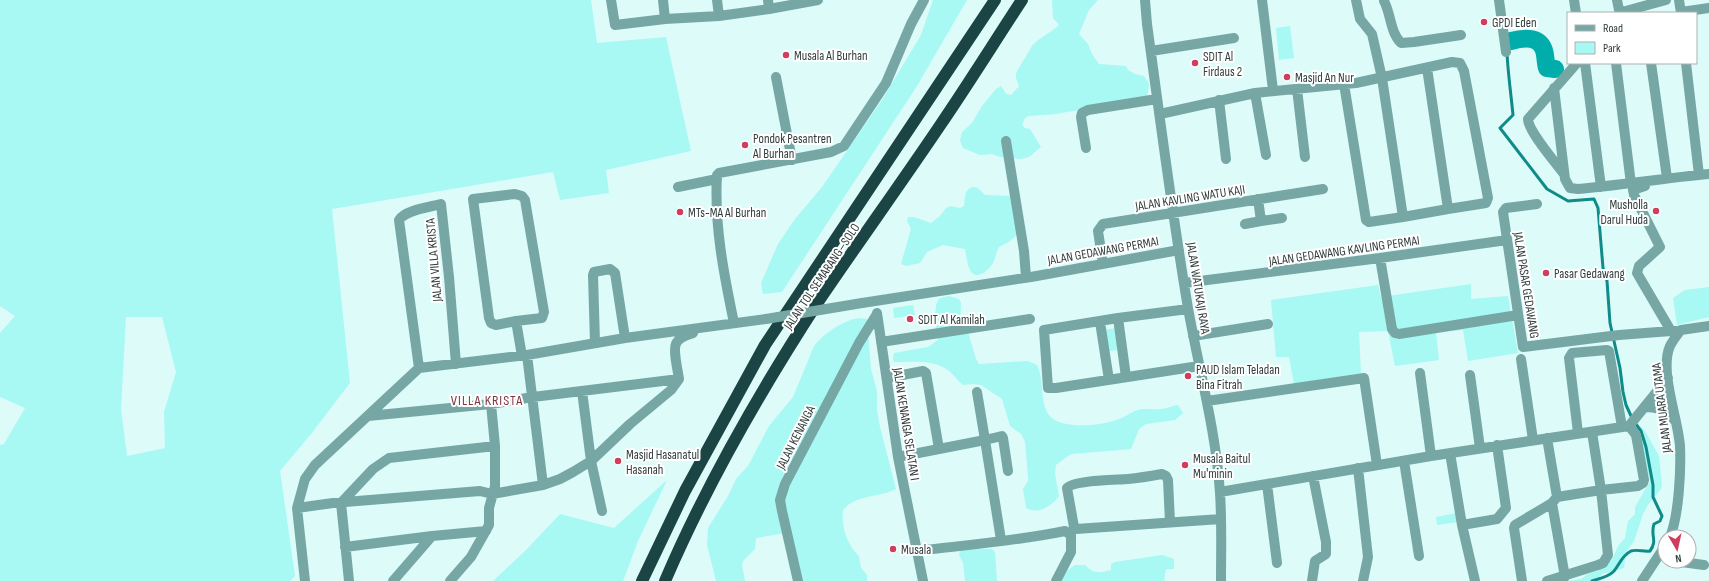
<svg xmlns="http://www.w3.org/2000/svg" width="1709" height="581" font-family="'Sofia Sans Condensed',sans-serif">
<rect width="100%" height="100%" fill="#ddfbf9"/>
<path fill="#a8f8f4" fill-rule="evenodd" d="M0 0H591L597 43 666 37 691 151 606 170 609 193 560 200 553 172 332 209 350 383 311 434 280 471 295 576 290 581H0V445L4 444 25 408 0 397V333L15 316 0 306ZM126 317H162L176 372 164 412 165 448 127 456 121 409Z
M933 0H967L917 86 782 292 763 294 761 283 778 244 795 219 822 187 882 100 921 35Z
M1052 0H1098L1089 10 1079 34 1088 44 1092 54 1099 64 1126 66 1128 70 1135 74 1144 76 1149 84 1147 98 1056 114 1029 116 1025 118 1022 125 1025 128 1030 129 1041 147 1029 157 1020 159 1000 157 992 154 980 155 963 148 960 141 962 132 972 123 982 106 996 89 1001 86 1006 94 1011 95 1019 86 1016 78V73L1032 46C1038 38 1051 33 1059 25L1053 18Z
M1290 26 1294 58 1279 60 1276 28Z
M973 187 978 188 985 195 1011 196 1017 235 1010 241 999 247C996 252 996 258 993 263 989 270 975 283 969 268 967 262 966 255 965 249L943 245 927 252 920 263 906 266 901 264 911 229 907 221 908 217H914L931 223 940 216 946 208 951 206 960 208 964 206C965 198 964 189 973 187Z
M1471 284V299L1508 296 1518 353 1468 361 1463 330 1436 332 1439 360 1395 366 1388 331 1359 332 1361 373 1294 384 1289 357H1276L1271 300 1378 285 1381 297Z
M1709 287V317L1677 325 1673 298 1685 290Z
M949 296 959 299 961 303 960 325 968 332 976 359 979 364 1028 361 1037 365C1045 381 1039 401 1049 415 1060 430 1100 426 1116 420 1124 418 1131 412 1138 410 1145 408 1153 410 1160 409 1166 409 1171 406 1178 405L1183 413 1175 420 1146 424 1139 429 1131 449 1072 454 1068 456 1056 465 1055 474 1059 496C1052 506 1038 515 1026 508L1023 489 1028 481V477L1025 442 1021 434 1010 426 1002 399 981 385 972 384 963 385C958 381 954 375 949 371 935 359 911 362 894 362L893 358 894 353 928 347 938 340C936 332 933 304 939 299 942 297 946 297 949 296Z
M913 305 915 315 894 318 893 308Z
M859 318 867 319 871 369 877 391V410L880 427 896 489C879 498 856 494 843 510 841 526 847 545 859 556L861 568 867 575V581H803L791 532 756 538 755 549 743 561 742 565 745 581H716L707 545 708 528 728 496 736 479 748 466 769 426 793 397 814 346C823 334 844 320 859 318Z
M1116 328 1119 350 1108 351 1105 330Z
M1638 424 1645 431 1659 456 1662 484 1661 489 1648 505 1643 514 1634 541 1626 552 1624 568 1602 574 1596 581H1569L1581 579 1589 573 1597 571 1612 560 1618 546 1625 538 1628 521 1635 514V507L1650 481 1638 434Z
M667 480 638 541 623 581H493L526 550 560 514 614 528Z
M1457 513 1458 522 1437 525 1436 517Z
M973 548 992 549 995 552 997 581H965L963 563 959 555 960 551Z
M1162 555 1174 559V569H1166L1164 581H1062L1065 572 1075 565H1085C1093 574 1100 573 1111 570V564L1115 562Z"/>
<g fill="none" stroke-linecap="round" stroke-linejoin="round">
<path stroke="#0f8b89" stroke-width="3" d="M1507 53C1508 74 1511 94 1513 115L1500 128 1547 189 1568 201 1594 199 1598 208 1603 268 1607 281 1610 323 1620 368 1623 392 1626 405 1632 418
M1592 581C1598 579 1608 577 1613 572 1619 566 1621 556 1631 551 1637 549 1644 552 1650 551 1658 540 1650 536 1654 524L1660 521 1662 516 1653 497V485L1646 447 1641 431 1635 423"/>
<path stroke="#00adaa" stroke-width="18" d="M1511 41C1522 38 1538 36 1543 48 1546 53 1545 62 1547 68L1555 69"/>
<path stroke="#76a7a5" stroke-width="10" d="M611 0 615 25 665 19
M663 0 665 19 719 16
M717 0 719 16 769 9
M768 0 769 9 818 0
M1145 0 1147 24C1160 118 1172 214 1188 308 1199 370 1216 431 1220 493 1222 522 1221 552 1221 581
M1262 0 1273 90
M1356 0 1360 19 1372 34 1382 78 1403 217 1448 209
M1499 0 1506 52
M1574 0 1576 13
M1617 0 1619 10 1622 12 1666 0
M1679 0 1681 13
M1384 1C1391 14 1390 32 1401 43L1414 42 1461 35
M1681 12 1709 8
M1151 51 1234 38
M1585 63 1601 187
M1616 63 1631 184
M1651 63 1667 178
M1686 63 1699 175
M776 77 792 160
M1344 84 1366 220 1369 222 1403 217
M1554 88 1565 179 1570 188 1578 189C1622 185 1665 178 1709 174
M1297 89 1305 157
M1255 93 1266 155
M1219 100 1226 159
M1160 114 1255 93 1356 83 1452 62 1460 63 1464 71 1488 198 1486 203 1448 209 1427 68
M1006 141 1024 251 1026 277
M1086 148 1081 117 1082 113 1088 110 1157 99
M1564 174C1556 163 1528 131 1528 119L1577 63
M1645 186 1633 190 1634 195 1660 247 1639 266 1637 273 1671 331H1676
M678 187 717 179
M1258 199 1261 221 1282 218
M1537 204 1506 208 1503 212 1523 347 1619 335 1671 331
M1245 224 1261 221
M1380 258 1392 329 1395 333 1399 334 1518 315
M1103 264 1098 231 1103 224 1323 189
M1184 283 1380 258 1507 240
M862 303 1031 277 1179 250
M877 313 898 457 923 581
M1118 318 1044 330 1048 388H1056L1199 366
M516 321 542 318 544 312 525 200 522 196 515 194 473 199 489 318 491 323 496 325 516 321 522 356
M1100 322 1109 380
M734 323C724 275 714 225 717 175L719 173 831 152 844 146 886 83 911 24 924 0
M1193 336 1268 324
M881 342 1030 319
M595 343 593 275 594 272 610 269 615 273 625 338
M527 355 543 485
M1521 359 1533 440
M419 368 399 220C405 210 430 207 441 204L449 277 456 364
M1420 373 1431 456
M1470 375 1480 448
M1126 377 1118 318 1188 309
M887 378 923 371 926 373 939 449
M679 379C678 371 672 348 677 342 680 337 688 335 693 333
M582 391 591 461 602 511
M977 392 985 440 1002 436 1003 438 1008 471
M1207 401 1364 378 1377 465
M1645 407C1659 407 1667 411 1676 422
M368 416 491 404 533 397 679 379 671 390 630 424 591 461 573 472 560 479 543 485 492 494 480 491 333 503 297 508 305 479 315 465 419 368 527 355 625 338 766 319
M1592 432 1601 490 1638 486 1643 483 1644 480 1636 435 1629 426
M1578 433 1569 358 1572 353 1607 350 1609 351 1622 427
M1547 438 1557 497
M1450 453 1462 525 1475 581
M898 457 985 440 1001 540
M1404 461 1419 556
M1358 468 1368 557 1363 581
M1267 484 1277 563
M1220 492 1431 456 1629 426 1668 378
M1552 503 1565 577
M297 508 305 581
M1170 522 1168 480 1166 476 1162 474C1151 476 1139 478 1128 479 1116 480 1074 480 1067 488L1074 527 1076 529 1221 519
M1462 525 1497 519 1506 508 1497 445
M1670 537C1679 515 1681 470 1680 446 1678 418 1659 371 1670 346 1673 340 1677 335 1681 330L1709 326
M345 547 432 536 486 531
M917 551C966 545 1016 541 1065 531L1071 535V552L1056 581
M1674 561 1704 565
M349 581 341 503 373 469 389 458 495 446
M393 581 432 536
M450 581 471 557 489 525V508L495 486V446L491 404
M798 581 782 511 780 500 785 484 859 343 877 314
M1312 581 1315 561 1326 554V542L1313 476
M1522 581 1514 528 1515 525 1552 503 1557 497 1601 490 1608 555 1603 563 1598 565 1547 581
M1642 581 1665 546"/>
<path stroke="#1b4544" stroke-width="12" d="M642 581 685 491 765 345 995 0
M665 581C707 483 762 388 820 299 860 240 902 182 941 124 969 83 995 41 1022 0"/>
<path stroke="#76a7a5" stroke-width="10" d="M766 319 862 303"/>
</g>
<g fill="#ce3e5d" stroke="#fff" stroke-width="1.5">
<circle cx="1484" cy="22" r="4"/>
<circle cx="786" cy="55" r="4"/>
<circle cx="1195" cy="63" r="4"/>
<circle cx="1287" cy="77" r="4"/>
<circle cx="745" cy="145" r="4"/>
<circle cx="1656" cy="211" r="4"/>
<circle cx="680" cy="212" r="4"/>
<circle cx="1546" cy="273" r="4"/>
<circle cx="910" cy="319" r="4"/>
<circle cx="1188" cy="376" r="4"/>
<circle cx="618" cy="461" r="4"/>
<circle cx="1185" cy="465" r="4"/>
<circle cx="893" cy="549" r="4"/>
</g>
<g text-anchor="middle" stroke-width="4" stroke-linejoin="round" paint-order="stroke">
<g font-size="13" fill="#313c3c" stroke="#fff" text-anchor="start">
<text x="1492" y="27">GPDI Eden</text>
<text x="794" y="60">Musala Al Burhan</text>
<text x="1203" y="61">SDIT Al<tspan x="1203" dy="15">Firdaus 2</tspan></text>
<text x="1295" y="82">Masjid An Nur</text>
<text x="753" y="143">Pondok Pesantren<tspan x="753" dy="15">Al Burhan</tspan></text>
<text x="1648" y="209" text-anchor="end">Musholla<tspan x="1648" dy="15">Darul Huda</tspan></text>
<text x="688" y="217">MTs-MA Al Burhan</text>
<text x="1554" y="278">Pasar Gedawang</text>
<text x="918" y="324">SDIT Al Kamilah</text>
<text x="1196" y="374">PAUD Islam Teladan<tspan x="1196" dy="15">Bina Fitrah</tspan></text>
<text x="626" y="459">Masjid Hasanatul<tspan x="626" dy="15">Hasanah</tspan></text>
<text x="1193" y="463">Musala Baitul<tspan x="1193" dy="15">Mu'minin</tspan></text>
<text x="901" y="554">Musala</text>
</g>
<g font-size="13" fill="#313c3c" stroke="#fff">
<text transform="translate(1190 197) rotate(-9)" y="5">JALAN KAVLING WATU KAJI</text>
<text transform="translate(1103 250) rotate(-10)" y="5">JALAN GEDAWANG PERMAI</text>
<text transform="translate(1344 250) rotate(-8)" y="5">JALAN GEDAWANG KAVLING PERMAI</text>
<text transform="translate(433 260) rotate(-95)" y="5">JALAN VILLA KRISTA</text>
<text transform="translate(821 276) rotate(-56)" y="5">JALAN TOL SEMARANG–SOLO</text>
<text transform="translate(1527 285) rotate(81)" y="5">JALAN PASAR GEDAWANG</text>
<text transform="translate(1199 288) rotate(81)" y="5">JALAN WATUKAJI RAYA</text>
<text transform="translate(1661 408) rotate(-97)" y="5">JALAN MUARA UTAMA</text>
<text transform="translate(907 424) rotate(81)" y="5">JALAN KENANGA SELATAN I</text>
<text transform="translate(795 437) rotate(-63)" y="5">JALAN KENANGA</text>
</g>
<g font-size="14" letter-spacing="1" fill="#7d3540" stroke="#fff">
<text x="487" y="405">VILLA KRISTA</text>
</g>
</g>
<rect x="1567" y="12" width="130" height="52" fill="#ffffff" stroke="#adb1b1"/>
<rect x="1575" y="25" width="20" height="6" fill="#76a7a5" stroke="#adb1b1"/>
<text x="1603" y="32" font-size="12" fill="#313c3c">Road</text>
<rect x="1575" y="42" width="20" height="12" fill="#a8f8f4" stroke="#adb1b1"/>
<text x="1603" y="52" font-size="12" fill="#313c3c">Park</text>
<g transform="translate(1677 549) rotate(171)"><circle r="19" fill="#ffffff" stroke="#adb1b1"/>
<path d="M0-3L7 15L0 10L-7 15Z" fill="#ce3e5d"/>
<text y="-6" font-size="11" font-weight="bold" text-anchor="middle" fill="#313c3c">N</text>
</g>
</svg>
